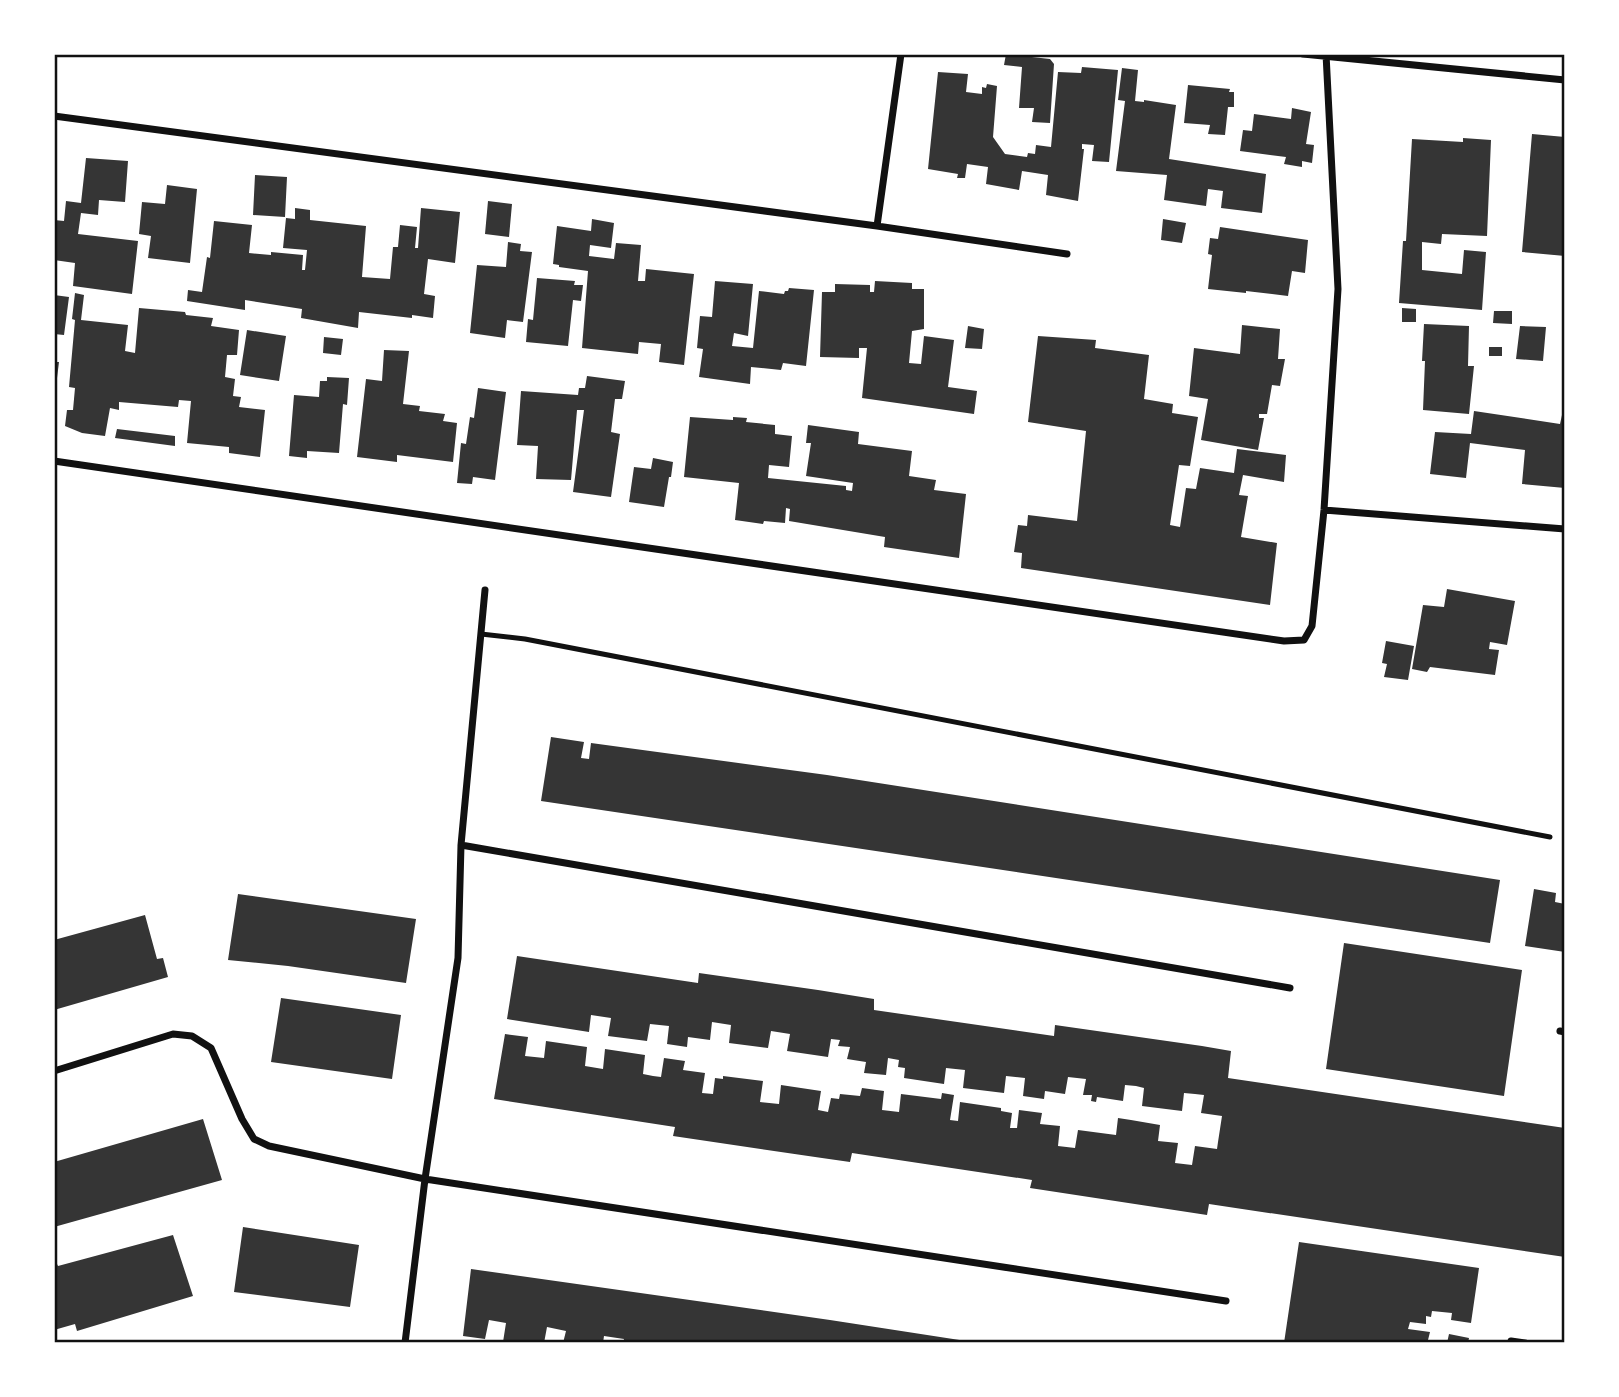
<svg xmlns="http://www.w3.org/2000/svg" width="1619" height="1397" font-family="'Nunito Sans',sans-serif">
<rect width="100%" height="100%" fill="#fff"/>
<path fill="#353535" d="M1006 54 1050 59 1054 64 1050 123 1032 122 1034 108H1019L1022 67 1004 65Z
M1082 67 1118 70 1109 162 1092 161 1094 145 1082 144V149H1084L1078 201 1046 195 1048 175 1022 171 1019 190 986 184 988 167 967 164 965 178H957L958 174 928 169 938 72 968 74 966 92 982 94V87L986 88 987 84 997 86 993 137 1005 154 1027 157 1028 153 1035 154 1036 145 1051 147 1058 72 1081 73Z
M1122 68 1138 70 1135 101 1144 102V100L1176 105 1169 159 1266 174 1262 213 1221 208 1223 191 1208 189 1206 206 1164 200 1167 175 1116 171 1125 101 1118 100Z
M1188 85 1230 89 1229 92H1234V107H1228L1225 135 1208 134 1210 125 1184 123Z
M1292 108 1311 112 1306 144 1314 145 1312 163 1302 161V167L1284 164 1286 157 1240 151 1243 130 1252 131 1254 114 1291 119Z
M1532 134 1565 137V256L1522 252Z
M1463 138 1491 140 1487 236 1442 234 1441 244 1422 242V270L1462 274 1464 250 1486 252 1482 310 1399 303 1403 241H1414H1406L1412 139 1463 142Z
M86 158 128 161 125 202 99 200 98 215 81 213 78 234 138 241 132 294 73 286 75 263 54 260V220L64 221 66 201 81 203Z
M255 175 287 177 285 217 253 215Z
M167 185 197 189 190 263 148 258 151 236 139 234 142 202 165 204Z
M488 201 512 204 509 237 485 234Z
M295 208 310 210V220L366 226 362 277 390 279 393 247H398L400 225 417 227 415 248H418L421 208 460 212 455 263 428 259 424 294 435 296 433 318 412 315V318L359 312 358 328 301 318 302 309 245 300V310L187 301 188 290 202 292 207 257 210 258 214 221 252 225 249 253 271 255V252L303 255 302 270H305L307 250 283 248 286 218 295 219Z
M592 219 614 223 611 248 590 245 589 256 614 259 616 243 641 245 638 281H645L646 269 694 274 684 365 659 362 661 344 639 342 638 354 582 348 588 271 559 267V265L553 264 557 226 591 231Z
M1163 219 1186 223 1182 243 1161 240Z
M1220 227 1308 240 1305 273 1292 271 1288 296 1246 291V293L1208 289 1212 255 1208 254 1210 238 1218 239Z
M508 242 521 244 520 251 532 252 523 322 507 320 505 338 470 333 477 265 506 267Z
M537 278 575 281 574 285H583L581 301 573 300 568 346 526 342 528 319 533 320Z
M715 281 753 284 748 336 734 333 732 346 753 348 759 291 784 294 785 291H788L789 288 814 290 806 366 783 363 781 370 751 367 750 384 699 377 703 349 697 348 700 316 712 317Z
M875 281 912 283V289H924V329L912 331 909 363 921 364 924 336 954 340 948 387 977 391 974 414 862 398 867 348H859V358L820 357 822 292H835V284L870 285V292H874Z
M75 293 84 295 81 320 128 325 125 351 135 353 139 308 185 312 186 315 213 318 211 326 239 330 237 355H227L225 377 235 379 233 396 241 397 239 407 265 410 260 457 229 453V447L187 443 191 401 179 400 178 407 119 402V410L110 408 105 436 82 433 65 426 67 410H73L75 388 69 387 75 320 72 319Z
M54 295 69 297 64 335 54 334Z
M1402 308 1416 309V322H1402Z
M1494 311H1512V324L1493 323Z
M1424 324 1469 326 1468 366H1474L1469 414 1423 410 1425 361H1422Z
M1242 325 1280 329 1278 359H1285L1280 386 1272 385 1267 414H1259V418H1264L1258 450 1201 440 1208 399 1189 396 1194 348 1240 354Z
M968 326 984 329 982 349 965 348Z
M1520 326 1546 327 1543 361 1516 359Z
M247 330 286 336 279 381 240 375Z
M1038 336 1096 340 1095 348 1149 355 1144 399 1173 404 1172 413 1198 417 1190 466 1179 465 1170 525 1180 527 1186 488 1196 489 1200 468 1234 473 1237 449 1286 455 1284 482 1243 475 1239 495 1248 496 1241 537 1277 543 1270 605 1021 568 1022 553 1014 552 1018 525 1027 526 1028 515 1077 521 1086 431 1028 422Z
M324 337 343 339 341 355 323 353Z
M1489 347H1502V356H1489Z
M384 350 409 351 403 404 420 406 419 411 445 414 443 421 457 423 453 462 397 455V462L357 457 366 379 382 381Z
M54 362H59L56 386H54Z
M587 376 625 381 622 399H615L611 432 620 434 611 497 573 492 584 410H577L571 480 536 479 538 446 517 445 521 391 578 395 579 388H585Z
M327 377 349 378 347 405 343 404 339 453 307 451V458L289 456 294 395 319 397 320 381H327Z
M478 388 506 392 495 480 473 477 472 484 457 483 461 443 466 444 470 417 474 418Z
M1474 411 1560 424 1562 415H1565V488L1522 484 1525 450 1470 443 1466 478 1430 474 1435 432 1471 434Z
M690 417 733 420V417L747 418 746 422 775 425V434L792 436 789 467 769 465 768 478 846 486V490L852 491 853 483 806 476 811 443H806L808 425 859 432 858 444 912 451 909 476 936 480 934 490 966 494 959 558 884 547 885 537 789 521 790 509 786 508 785 523 764 521 763 524 735 520 739 483 684 477Z
M117 429 175 436V446L115 438Z
M653 458 673 462 671 477H669L664 507 629 502 634 467 651 469Z
M1447 589 1515 601 1507 645 1490 642 1489 649 1499 650 1495 675 1430 667 1427 672 1412 669 1423 605 1444 607Z
M1386 641 1414 646 1408 680 1384 677 1387 664 1382 663Z
M551 737 584 742 581 758 589 759 591 743 827 775 1500 880 1490 943 541 801Z
M1534 889 1556 893 1555 902 1565 904V952L1525 946Z
M238 894 416 919 406 983 288 966 228 960Z
M145 915 157 959 163 958 168 977 54 1010V940Z
M1344 943 1522 970 1504 1096 1326 1069Z
M517 956 698 983 699 973 818 990 874 999V1010L1054 1036 1055 1025 1202 1046 1231 1051 1228 1078 1565 1128V1257L1209 1204 1207 1215 1030 1188 1032 1180 852 1153 850 1162 822 1158 673 1136 675 1127 494 1099 505 1034 528 1037 525 1056 544 1058 546 1041 587 1047 585 1066 603 1069 605 1049 645 1055 643 1074 653 1076 661 1077 664 1058 685 1061 683 1070 705 1073 702 1093 713 1094 715 1078 723 1079V1076L763 1081 760 1102 779 1104 781 1085 821 1091 818 1110 828 1112 831 1098 839 1099 840 1094 860 1096 862 1088 884 1091 882 1110 899 1112 901 1094 941 1099 942 1093 954 1095 950 1120 958 1121 960 1102 1001 1108V1111L1012 1113 1010 1128H1017L1019 1110 1042 1113 1040 1124 1060 1126 1058 1146 1075 1148 1078 1130 1116 1135 1118 1118 1131 1120 1160 1125 1158 1141 1178 1143 1175 1163 1192 1165 1195 1146 1217 1149 1218 1142 1222 1116 1201 1113 1204 1095 1195 1094 1184 1093 1182 1111 1142 1106 1144 1088 1136 1086 1125 1085 1123 1101 1097 1097 1096 1102 1091 1101 1092 1095H1083L1086 1079 1068 1077 1065 1094 1045 1091 1044 1099 1023 1096 1025 1078 1006 1076 1004 1093 963 1088 965 1070 946 1068 944 1084 904 1078 905 1068 898 1067 899 1060 888 1058 886 1075 864 1073 866 1062 847 1059 850 1047 838 1046 840 1040 831 1039 828 1057 787 1051 790 1034 771 1031 768 1048 729 1043 731 1025 712 1022 710 1040 688 1037 687 1047 667 1044 669 1026 650 1024 647 1041 608 1036 611 1018 591 1015 589 1032 507 1019Z
M281 998 401 1015 392 1079 271 1062Z
M203 1119 222 1180 54 1227V1162Z
M243 1227 359 1245 350 1307 234 1292Z
M173 1235 193 1296 77 1331 75 1324 54 1330V1265L57 1264 58 1266Z
M1299 1242 1479 1268 1471 1323 1451 1320 1452 1313 1432 1311 1431 1317 1426 1316V1324L1410 1322 1408 1329 1430 1332 1428 1340 1436 1341V1343H1284Z
M471 1269 830 1320 966 1341V1343H623L624 1339 604 1336 603 1343H563L566 1331 547 1327 544 1343H511L503 1342 506 1323 489 1320 485 1339 463 1336Z
M1449 1334 1469 1338 1468 1343H1447Z"/>
<g fill="none" stroke-linecap="round" stroke-linejoin="round">
<path stroke="#111" stroke-width="5" d="M481 634 525 639 1550 837"/>
<path stroke="#111" stroke-width="7" d="M1303 54 1565 80
M54 116 877 226 1067 254
M877 226 901 54
M54 461 1284 641 1304 640 1312 626 1324 510 1338 289 1326 54
M1324 510 1565 529
M461 845 1290 988
M1560 1031 1565 1032
M54 1071 173 1034 192 1036 211 1048 242 1119 254 1139 269 1146 425 1179 1226 1301
M1511 1341 1525 1343
M405 1343 425 1179 458 958 461 845 485 590"/>
</g>
<rect width="1619" height="1397" fill="none" stroke="#ffffff" stroke-width="112"/>
<rect x="56" y="56" width="1507" height="1285" fill="none" stroke="#111" stroke-width="2.5"/>
</svg>
